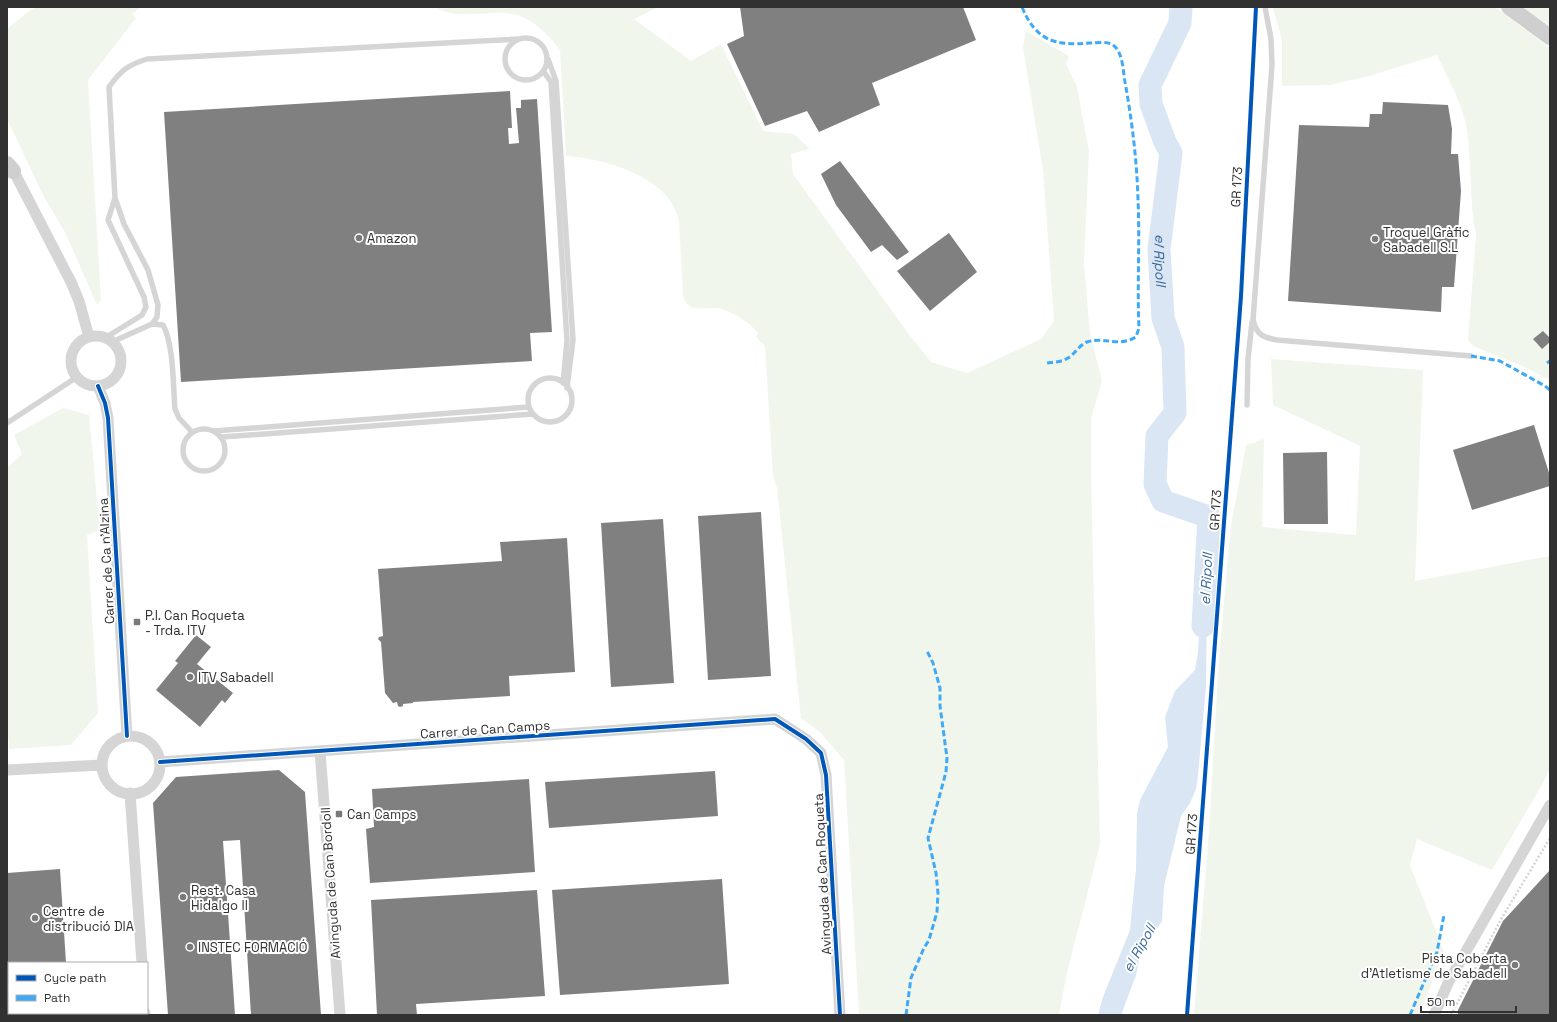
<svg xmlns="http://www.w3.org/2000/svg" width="1557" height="1022" font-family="'Space Grotesk',sans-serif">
<rect width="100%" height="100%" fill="#fff"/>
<path fill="#f1f6ed" d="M36 7H141L132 14 136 18 88 80 101 300 97 305 66 234 44 197 7 119V29L25 14Z
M436 7H658L634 19 691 61 721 44 763 131 794 134 810 149 791 154 793 174 908 333 931 362 967 373 1041 339 1054 321 1043 170 1023 47 1026 31 1069 56 1066 64 1077 87 1089 151 1084 264 1090 334 1102 381 1091 418V476L1100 844 1067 973 1059 1015H859L844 760 821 733 801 718 777 488 773 476 765 346 756 337 758 333C749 322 736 314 722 309 709 305 688 316 683 296 682 277 681 257 680 238 679 230 680 221 677 214 664 175 601 158 566 156L560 50C548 33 528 14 506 13 495 12 483 14 472 14 459 15 447 14 436 7Z
M1273 7H1495L1550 48V380L1522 366 1473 346 1468 340 1476 235C1469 200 1472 165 1467 130 1463 104 1448 79 1437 55L1369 76 1330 85 1282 86V41Z
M1523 7H1550V26Z
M1271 359 1423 370 1415 581 1550 556V768L1542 785 1492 870 1417 839 1410 865 1444 952 1419 1015H1194L1209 832 1219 657 1231 525 1246 445 1264 439 1262 527 1356 535 1360 446 1273 405Z
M63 408 89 415 100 530 87 535 98 713 71 745 9 749 7 719V468L22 454 14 435Z"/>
<path fill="#dae6f4" d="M1205 594 1207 598 1206 687 1198 775 1196 789 1190 803 1181 816 1164 886 1162 921 1141 952 1136 975 1121 1015H1098L1103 997 1130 930 1136 869 1137 814 1140 800 1168 747 1165 717 1175 691 1195 670 1198 652 1201 597Z"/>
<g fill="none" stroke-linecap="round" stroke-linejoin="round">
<path stroke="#dae6f4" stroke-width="23" id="s1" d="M1181 7 1180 23 1150 85 1151 104 1165 142 1171 153 1159 249 1163 318 1173 347 1175 413 1157 436 1155 484 1163 501 1209 517 1203 626"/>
</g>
<path fill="#808080" d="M740 7H963L976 40 872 83 880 105 819 132 807 111 765 126 727 44 744 36Z
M510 91 512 128H508L509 144 519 143 516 108H521V100L537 99 552 332 530 333 532 361 181 382 164 112Z
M1383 102 1448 105 1452 129 1451 154H1458L1461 191 1454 287H1442L1441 312 1288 301 1299 125 1369 127 1370 114H1382Z
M840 161 909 252 897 260 882 245 871 252 836 205 821 174Z
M949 233 977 272 930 311 897 271Z
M1543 331 1550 338V342L1542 349 1533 339Z
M1534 425 1550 476V486L1472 510 1453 450Z
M1327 452 1328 524H1284L1283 453Z
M761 512 771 676 708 680 698 516Z
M663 519 674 683 611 687 601 523Z
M567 538 575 672 509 676 510 696 413 702V703L403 704V706L400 707 398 706 397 702 393 703 385 693 381 642 378 639 379 637 383 636 378 569 502 561 500 542Z
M196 635 211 647 197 664 233 693 225 703 222 700 200 727 156 690 178 663 175 661Z
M279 770 305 792 321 1015H251L240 840 223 841 235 1015H168L153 803 176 777Z
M715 771 718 816 549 828 545 782Z
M529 779 535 872 370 883 366 829 374 827 372 789Z
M60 869 66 963H9V1013H69L70 1015H7V873Z
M1550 870V1015H1458V1010L1503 921Z
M722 879 729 984 560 995 552 890Z
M537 890 545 996 416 1004 417 1015H377L371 900Z"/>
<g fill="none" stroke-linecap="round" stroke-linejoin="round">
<path stroke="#d5d5d5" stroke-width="2.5" stroke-dasharray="2 2" stroke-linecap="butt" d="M1451 1015 1500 921 1550 838"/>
<path stroke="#d5d5d5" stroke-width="5.5" d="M1265 7 1271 39 1272 65 1253 320C1257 335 1262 337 1277 340L1471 356
M505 59a21 21 0 1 1 42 0a21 21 0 1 1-42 0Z
M548 59 556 81 573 340 567 388
M544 72 551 82 567 341 563 383
M152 324 163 325C174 345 173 386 175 409L179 418 192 432
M105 338 142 315 146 307 144 297 108 220 115 198
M112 342 152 324 157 317 158 305 148 270 124 224 115 198 109 87C121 70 128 65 147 59L519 39
M528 400a22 22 0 1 1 44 0a22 22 0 1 1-44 0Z
M1247 405 1248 359 1252 322
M7 423 77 377
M183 450a21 21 0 1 1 42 0a21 21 0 1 1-42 0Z
M214 431 529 407
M222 437 533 414"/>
<path stroke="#d5d5d5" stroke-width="11" d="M11 166 71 282 79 301 89 337
M71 361a25 25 0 1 1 50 0a25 25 0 1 1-50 0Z
M98 386 105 403 108 418 127 736
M102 765a29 29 0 1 1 58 0a29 29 0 1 1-58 0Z
M320 751 340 1015
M160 762 775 719 806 739 821 753 826 775 840 1015
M7 770 102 765
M130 793 142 963
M145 1013V1015
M1434 1015 1449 981 1550 805"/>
<path stroke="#cfcfcf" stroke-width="16" d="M1509 7 1550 37
M7 164 13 171"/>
<path stroke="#3fa9f5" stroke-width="3" stroke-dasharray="6 3" stroke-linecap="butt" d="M1022 7C1036 41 1055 46 1090 43 1097 43 1107 41 1113 45 1123 52 1123 71 1125 82 1132 121 1137 161 1138 200 1140 242 1137 285 1139 328L1136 337C1116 348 1106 336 1087 342 1079 345 1075 354 1068 358 1062 362 1054 362 1047 363
M1471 356 1500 361 1545 386 1550 390
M1547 363 1550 361
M906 1015 911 978 924 948 929 940 937 912 938 893 936 873 928 838 946 772 947 758 940 706V688L933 663 927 651
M1410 1015 1437 952 1444 915"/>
<defs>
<path id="cycleway" d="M98 386 105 403 108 418 127 736
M160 762 775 719 806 739 821 753 826 775 840 1015
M1187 1015 1241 296 1256 7"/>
</defs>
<use href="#cycleway" stroke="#fff" stroke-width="6"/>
<use href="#cycleway" stroke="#0057b8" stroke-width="4"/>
</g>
<g fill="#797979" stroke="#fff" stroke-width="1.5">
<circle cx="359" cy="238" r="4"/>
<circle cx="1375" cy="239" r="4"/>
<rect x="133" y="618" width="8" height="8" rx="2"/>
<circle cx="190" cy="677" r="4"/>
<rect x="335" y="810" width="8" height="8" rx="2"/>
<circle cx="183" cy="897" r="4"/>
<circle cx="35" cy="918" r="4"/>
<circle cx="190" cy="947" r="4"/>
<circle cx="1515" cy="965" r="4"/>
</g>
<g text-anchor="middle" stroke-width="4" stroke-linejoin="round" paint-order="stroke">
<g font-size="13" fill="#313131" stroke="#fff">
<text transform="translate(1236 187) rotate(-87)" y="5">GR 173</text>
<text transform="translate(1215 510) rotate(-86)" y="5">GR 173</text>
<text transform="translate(106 561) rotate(-93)" y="5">Carrer de Ca n'Alzina</text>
<text transform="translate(485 729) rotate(-4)" y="5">Carrer de Can Camps</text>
<text transform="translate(1191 834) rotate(-86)" y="5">GR 173</text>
<text transform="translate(822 874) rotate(-93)" y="5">Avinguda de Can Roqueta</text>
<text transform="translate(330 883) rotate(-94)" y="5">Avinguda de Can Bordoll</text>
</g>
<g font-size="13" fill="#313131" stroke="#fff" text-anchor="start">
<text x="1383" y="237">Troquel Gràfic<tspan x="1383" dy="15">Sabadell S.L</tspan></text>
<text x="367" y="243">Amazon</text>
<text x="145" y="620">P.I. Can Roqueta<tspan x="145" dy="15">- Trda. ITV</tspan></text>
<text x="198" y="682">ITV Sabadell</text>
<text x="347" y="819">Can Camps</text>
<text x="191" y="895">Rest. Casa<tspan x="191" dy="15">Hidalgo II</tspan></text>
<text x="43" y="916">Centre de<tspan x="43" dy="15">distribució DIA</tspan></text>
<text x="198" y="952">INSTEC FORMACIÓ</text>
<text x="1507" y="963" text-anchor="end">Pista Coberta<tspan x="1507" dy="15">d'Atletisme de Sabadell</tspan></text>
</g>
<g font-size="14" font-style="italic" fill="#396999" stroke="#fff">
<text dy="5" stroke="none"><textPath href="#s1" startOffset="265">el Ripoll</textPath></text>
<text transform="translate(1206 579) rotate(-87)" y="5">el Ripoll</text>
<text transform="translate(1139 948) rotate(-61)" y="5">el Ripoll</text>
</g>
</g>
<rect width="1557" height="1022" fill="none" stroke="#313131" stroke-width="16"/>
<rect x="8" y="962" width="140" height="52" fill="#ffffff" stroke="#adadad"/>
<rect x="16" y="975" width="20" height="6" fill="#0057b8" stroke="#adadad"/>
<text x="44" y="982" font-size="12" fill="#313131">Cycle path</text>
<rect x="16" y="995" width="20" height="6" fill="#3fa9f5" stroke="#adadad"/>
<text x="44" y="1002" font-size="12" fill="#313131">Path</text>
<path d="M1421 1006v6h95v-6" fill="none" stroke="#313131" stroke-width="2"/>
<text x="1427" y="1006" font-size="12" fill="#313131" stroke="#ffffff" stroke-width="3" paint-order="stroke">50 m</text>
</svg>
